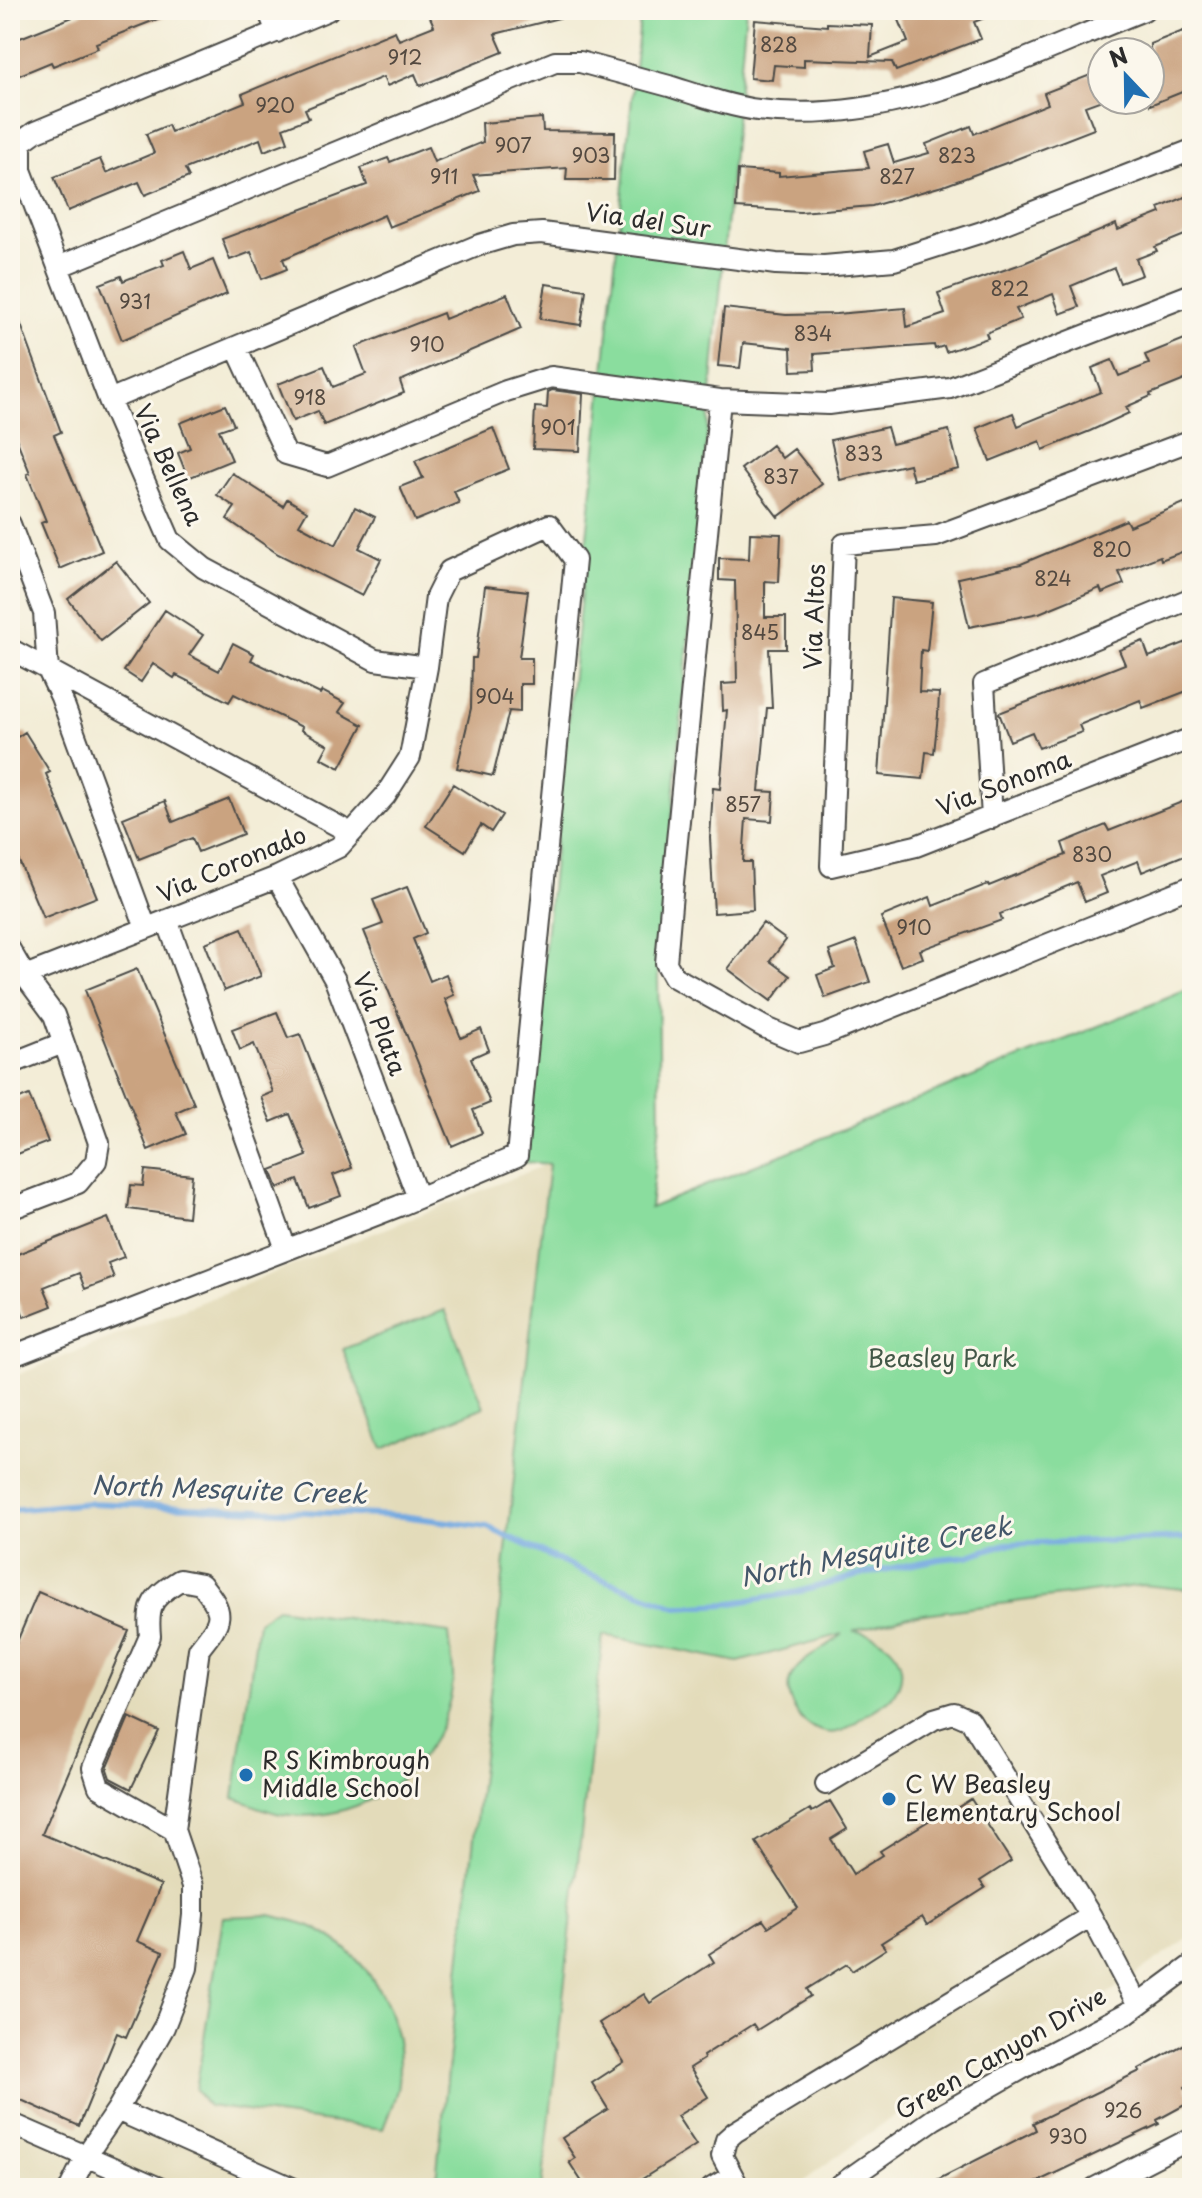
<svg xmlns="http://www.w3.org/2000/svg" width="1202" height="2198" font-family="'Playpen Sans',sans-serif">
<rect width="100%" height="100%" fill="#fbf7ec"/>
<filter id="ink" filterUnits="userSpaceOnUse"><feTurbulence type="fractalNoise" baseFrequency=".0125" numOctaves="2"/><feDisplacementMap in="SourceGraphic" scale="16" xChannelSelector="R" yChannelSelector="G"/><feConvolveMatrix kernelMatrix="1 2 1 2 8 2 1 2 1" color-interpolation-filters="sRGB"/></filter>
<filter id="wash" filterUnits="userSpaceOnUse"><feTurbulence type="fractalNoise" baseFrequency=".006" numOctaves="4" result="noise"/><feDisplacementMap in="SourceGraphic" scale="32" xChannelSelector="R" yChannelSelector="G"/><feGaussianBlur stdDeviation="1.8" result="paint"/><feColorMatrix in="noise" values="0 0 0 0 0 0 0 0 0 0 0 0 0 0 0 0 0 1.4 0 .05"/><feComposite in="paint" operator="in"/></filter>
<g filter="url(#wash)">
<rect width="100%" height="100%" fill="#f3edd7"/>
<path fill="#e3dbba" d="M550 1163 435 2188H49L10 2172V1378Z
M1144 1585 1192 1590V1936L1097 2001 1000 2050 908 2106 819 2169 797 2188H542L603 1635 738 1662 909 1616Z"/>
<path fill="#8add9e" stroke="#5a8464" stroke-width="2" d="M641 10H746L658 972 660 1123 650 1208 1192 988V1590L1143 1585 909 1616 853 1631C885 1634 918 1662 892 1697 886 1704 875 1709 867 1714 859 1719 850 1728 841 1731 824 1737 803 1725 795 1710 770 1668 821 1654 843 1634L738 1662 603 1635 542 2188H435L549 1164 523 1162Z
M445 1310 484 1407 383 1449 343 1349Z
M277 1608 449 1633C450 1648 454 1667 453 1682 443 1766 364 1827 281 1814 265 1811 249 1803 234 1798L258 1621Z
M270 1915C285 1919 304 1922 317 1929 373 1960 405 2019 398 2082 397 2098 388 2114 383 2129L208 2106 196 2090 223 1917Z"/>
<g fill="none" stroke-linecap="round" stroke-linejoin="round">
<path stroke="#72a8e0" stroke-width="6" d="M10 1510 90 1503 402 1516 487 1527 586 1573 677 1607 726 1604 798 1592 863 1574 939 1559 968 1556 1005 1544 1192 1538"/>
</g>
<g id="blocks">
<path fill="#caa380" d="M90 10 178 11 96 43 98 48 53 66 51 62 10 79V42Z
M446 10H566L567 16 495 34 503 52 420 86 415 74 387 86 383 77 305 109 309 118 283 128 288 142 264 151 260 139 185 169 189 177 145 195 139 182 68 211 54 177 100 159 106 173 154 153 146 134 168 125 171 132 245 102 242 94 395 31 399 40 434 26 430 17Z
M895 10 1002 11 974 22 981 39 896 71 892 62 804 59V67L774 65 772 80 750 78 755 20 827 26V23L872 25 870 57 908 42Z
M1183 31 1192 54V88L1150 105V44Z
M1093 74 1102 100 1085 106 1094 129 1006 163 946 185 872 206 800 212 736 208 738 170 779 173V176L869 168 864 151 888 144 894 163 929 153 926 144 971 126 974 134 1048 104 1044 93Z
M542 118 543 131 615 132 614 180H566L567 168 473 175 480 191 389 227 384 215 283 259 287 269 262 279 251 252 230 260 222 239 367 185 361 168 388 158 390 162 428 147 434 162 483 142 482 123Z
M1192 194V232L1155 247 1157 251 1136 259 1142 275 1120 283 1114 268 1071 286 1079 307 1060 314 1053 294 1016 309 1021 319 986 333 988 338 946 352 944 346 935 349 934 345 814 354 815 370 792 371 791 348 743 343 740 368 718 366 724 308 786 315 836 314 905 308 907 327 945 314 938 293 1024 263 1116 224 1118 230 1161 213 1159 208Z
M184 251 191 269 213 260 227 294 122 340 100 284 121 276 123 281 164 265 162 260Z
M546 284 586 290 581 325 540 319Z
M507 294 521 329 400 381 404 393 324 425 318 411 293 421 278 384 324 366 333 387 366 374 356 347 443 313 445 319Z
M11 298 61 432 54 435 102 551 60 569 41 523 46 521 27 474 30 473 10 423Z
M1192 336V377L1150 394 1151 396 1126 407 1129 413 1090 431 1043 450 1040 441 990 461 977 428 1013 413 1018 426 1101 392 1092 368 1112 360 1119 376 1149 364 1145 355Z
M552 390 583 394 580 451 533 449 535 407 547 408 548 392Z
M225 405 234 425 219 430 232 460 188 478 178 453 190 448 180 423Z
M887 427 892 444 949 430 959 469 913 480 909 464 840 480 831 440Z
M493 428 509 469 454 491 459 503 415 521 400 487 423 478 415 461Z
M772 445 782 458 794 449 822 484 778 517 741 469Z
M232 473 283 506 287 499 307 511 299 525 336 545 355 507 375 517 359 548 381 559 362 596 278 554 227 519 235 507 217 495Z
M1184 503 1192 523V548L1161 560 1160 556 1119 572 1124 584 1102 593 1100 588 1039 613 969 627 958 578 1021 564 1126 520 1129 526Z
M750 533 781 534 779 582 765 581V617H786V649H769L772 708H767L759 791 774 792 772 821 746 819 743 862H751L753 910 714 913 710 838 713 788 720 789 727 710 723 711 722 684 737 683 735 581 719 580V558L749 559Z
M116 561 149 603 101 641 68 599Z
M485 586 528 591 519 658H532V684H520V712L509 711 493 776 457 768 471 708 472 658H476Z
M891 598 932 602 927 651 921 650 919 692 939 693 938 715 934 753 926 752 923 779 879 775Z
M165 610 203 635 189 655 219 671 233 643 254 654 251 660 320 694 322 691 345 703 339 712 363 725 340 768 321 758 328 745 301 730 302 727 234 694 229 702 176 675 174 678 153 664 141 682 124 671Z
M1192 640V689L1143 708 1140 700 1079 725 1082 732 1039 748 1032 732 1010 741 999 713 1125 664 1119 650 1143 641 1149 657Z
M25 732 50 772 46 774 97 897 43 918 10 840V742Z
M453 784 502 815 491 832 481 825 465 851 426 826Z
M1192 798V852L1142 872 1138 861 1100 876 1107 893 1085 902 1077 882 1000 914 1002 920 920 950 923 958 901 966 881 917 930 897 933 906 988 884 989 886 1066 855 1062 843 1106 825 1109 831Z
M229 799 243 834 198 852 192 838 139 859 123 818 165 801 173 822Z
M407 887 426 933 413 939 430 981 446 974 454 995 445 999 461 1038 481 1029 489 1050 471 1058 490 1103 473 1110 482 1133 452 1146 364 931 383 924 373 900Z
M763 923 786 940 770 961 790 976 771 1001 728 969Z
M242 928 261 976 224 991 205 943Z
M856 941 870 982 825 998 817 975 835 968 829 951Z
M137 969 194 1104 176 1112 186 1134 148 1150 85 990Z
M277 1012 288 1038 300 1034 352 1168 333 1175 341 1196 309 1208 298 1180 278 1188 271 1170 307 1156 290 1114 271 1122 261 1097 273 1092 254 1044 240 1050 232 1029Z
M29 1095 48 1142 10 1157V1103Z
M145 1170 192 1175 188 1217 128 1209 131 1185 143 1186Z
M108 1218 124 1257 108 1263 114 1278 85 1289 79 1273 44 1287 52 1306 24 1317 10 1281V1257Z
M38 1592 129 1631 42 1834 161 1885 137 1941 163 1952 126 2037 117 2033 79 2126 10 2095V1658Z
M129 1717 159 1731 131 1789 110 1778 107 1769Z
M971 1799 1011 1861 980 1881 985 1888 927 1925 922 1917 881 1943 886 1949 852 1971 847 1964 807 1989 811 1996 757 2030 753 2024 703 2056 704 2059 690 2068 708 2097 677 2116 696 2145 639 2181 644 2188H586L569 2162 575 2158 562 2138 608 2109 592 2083 624 2062 599 2023 644 1994 650 2003 714 1962 709 1954 763 1920 768 1927 798 1908 756 1842 810 1809 812 1812 830 1801 847 1829 831 1839 853 1874 883 1855 880 1851 938 1815 940 1819Z
M1192 2040V2083L1185 2087 1192 2101 1157 2120 1159 2124 1024 2188H921L1036 2130 1033 2123 1140 2071 1139 2069Z"/>
</g>
</g>
<g filter="url(#ink)">
<use href="#blocks" fill-opacity="0" stroke="#494845" stroke-width="2"/>
<g fill="none" stroke-linecap="round" stroke-linejoin="round">
<defs>
<path id="minor" d="M268 10 277 32
M328 10 35 132 21 142V170L109 400 170 540 204 568 375 660 427 667
M58 267 555 62H580C610 70 640 78 669 86 698 95 728 106 758 110 893 128 1022 58 1144 10
M237 349 286 454 327 466 506 391 551 377 720 400 828 404 950 388 1192 294
M109 400 479 245 513 235 542 233 776 264 824 266 894 260 982 232 1192 150
M720 400 673 882 666 963 674 977 764 1027 799 1042 824 1035 1192 886
M1192 440 936 536 844 544 831 866 916 846 1192 738
M10 524 44 613 48 670 61 697 146 928
M10 649 351 833
M992 818 984 684 1192 598
M277 877 335 980 418 1198
M167 920 286 1249
M10 950 25 976 54 1015 99 1143 96 1161 78 1183 10 1209
M10 1064 63 1043
M10 1357 399 1206 517 1156 575 560 549 525 449 571 436 597 427 667 410 757 385 796 339 847 277 877 25 976
M826 1784 934 1719 954 1713 970 1720 1091 1916 1138 2005
M117 2110 164 2027 187 1968 193 1915V1886L174 1830 199 1649C223 1619 226 1614 201 1584L180 1580C153 1597 147 1603 150 1636L93 1768 99 1787 174 1830
M10 2123 159 2188
M70 2188 87 2154 117 2110 292 2188
M712 2188 732 2176
M739 2188 722 2156 726 2140 735 2132 1091 1916
M836 2188 934 2119 1037 2060 1127 2013 1192 1965
M1095 2188 1192 2138"/>
</defs>
<use href="#minor" stroke="#494845" stroke-width="24"/>
<use href="#minor" stroke="#fff" stroke-width="20"/>
</g>
</g>
<g fill="#1f6fb2" stroke="#fbf7ec" stroke-width="3">
<circle cx="246" cy="1775" r="8"/>
<circle cx="889" cy="1799" r="8"/>
</g>
<g text-anchor="middle" stroke-width="6" stroke-linejoin="round" paint-order="stroke">
<g font-size="20" fill="#534940">
<text x="779" y="52">828</text>
<text x="405" y="65">912</text>
<text x="275" y="113">920</text>
<text x="513" y="153">907</text>
<text x="591" y="163">903</text>
<text x="957" y="163">823</text>
<text x="444" y="184">911</text>
<text x="897" y="184">827</text>
<text x="1010" y="296">822</text>
<text x="135" y="309">931</text>
<text x="813" y="341">834</text>
<text x="427" y="352">910</text>
<text x="310" y="405">918</text>
<text x="558" y="435">901</text>
<text x="864" y="461">833</text>
<text x="781" y="484">837</text>
<text x="1112" y="557">820</text>
<text x="1053" y="586">824</text>
<text x="760" y="640">845</text>
<text x="495" y="704">904</text>
<text x="743" y="812">857</text>
<text x="1092" y="862">830</text>
<text x="914" y="935">910</text>
<text x="1123" y="2118">926</text>
<text x="1068" y="2144">930</text>
</g>
<g font-size="24" fill="#2b2b2b" stroke="#fbf7ec">
<text transform="translate(648 221) rotate(8)" y="8">Via del Sur</text>
<text transform="translate(168 465) rotate(65)" y="8">Via Bellena</text>
<text transform="translate(815 617) rotate(-88)" y="8">Via Altos</text>
<text transform="translate(1004 784) rotate(-21)" y="8">Via Sonoma</text>
<text transform="translate(232 865) rotate(-23)" y="8">Via Coronado</text>
<text transform="translate(379 1024) rotate(69)" y="8">Via Plata</text>
<text transform="translate(1001 2054) rotate(-30)" y="8">Green Canyon Drive</text>
</g>
<g font-size="24" fill="#435848" stroke="#fbf7ec">
<text x="942" y="1367">Beasley Park</text>
</g>
<g font-size="24" fill="#2b2b2b" stroke="#fbf7ec" text-anchor="start">
<text x="262" y="1769">R S Kimbrough<tspan x="262" dy="28">Middle School</tspan></text>
<text x="905" y="1793">C W Beasley<tspan x="905" dy="28">Elementary School</tspan></text>
</g>
<g font-size="26" font-style="italic" fill="#44576a" stroke="#fbf7ec">
<text transform="translate(229 1490) rotate(2)" y="9">North Mesquite Creek</text>
<text transform="translate(876 1552) rotate(-11)" y="9">North Mesquite Creek</text>
</g>
</g>
<rect width="1202" height="2198" fill="none" stroke="#fbf7ec" stroke-width="40"/>
<g transform="translate(1126 76) rotate(338)"><circle r="38" fill="#fbf7ec" stroke="#a8a59f" stroke-width="2"/>
<path d="M0-6L14 30L0 20L-14 30Z" fill="#1f6fb2"/>
<text y="-12" font-size="22" font-weight="bold" text-anchor="middle" fill="#2b2b2b">N</text>
</g>
</svg>
